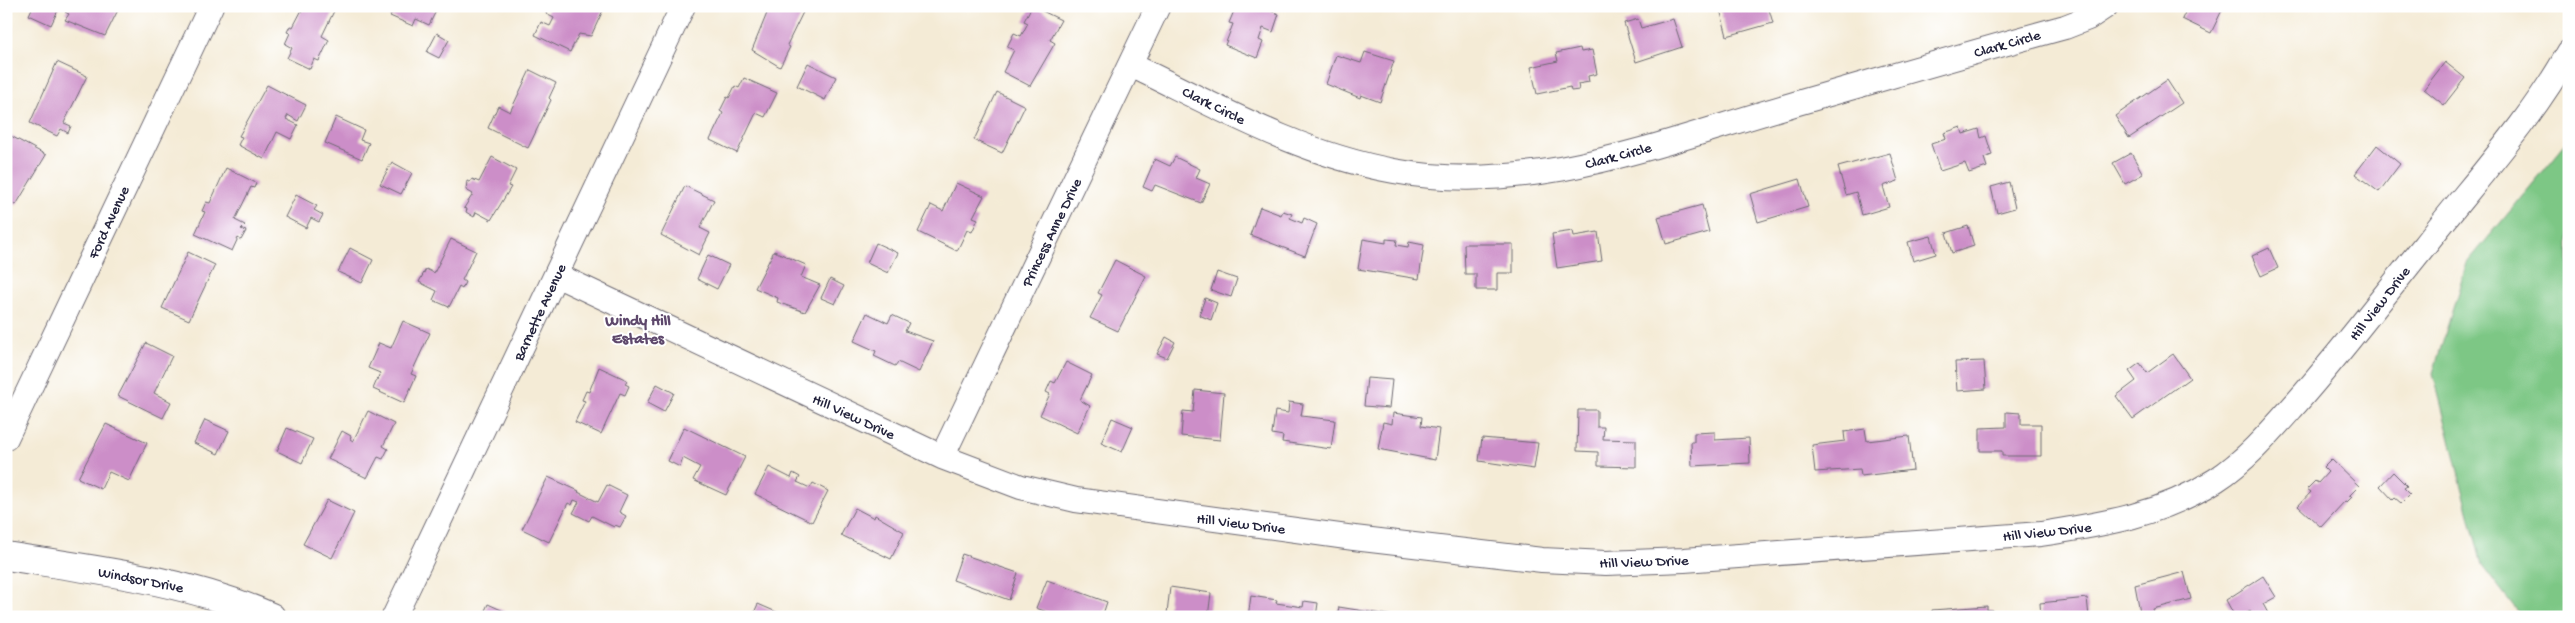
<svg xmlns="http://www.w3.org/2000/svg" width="2575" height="623" font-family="'Gochi Hand',sans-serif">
<rect width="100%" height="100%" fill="#fff"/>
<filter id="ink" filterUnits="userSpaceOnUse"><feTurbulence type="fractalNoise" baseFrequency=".02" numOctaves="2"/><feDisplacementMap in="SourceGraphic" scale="10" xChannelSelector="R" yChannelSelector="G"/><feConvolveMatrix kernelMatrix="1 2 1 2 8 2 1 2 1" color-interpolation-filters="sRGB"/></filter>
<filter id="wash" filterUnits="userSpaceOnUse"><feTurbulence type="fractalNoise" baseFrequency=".0096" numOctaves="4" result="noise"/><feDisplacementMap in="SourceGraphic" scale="20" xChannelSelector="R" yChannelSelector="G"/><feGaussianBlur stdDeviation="1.12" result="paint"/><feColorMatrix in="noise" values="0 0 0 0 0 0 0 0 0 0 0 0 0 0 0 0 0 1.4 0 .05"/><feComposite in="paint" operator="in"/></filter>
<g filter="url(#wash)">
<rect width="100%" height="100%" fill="#f4ebd6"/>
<path fill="#7dc785" stroke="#507460" d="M2569 140V617H2522L2482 565 2433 373 2467 263Z"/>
<g id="blocks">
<path fill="#cc8ec8" d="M33 6H60L51 25 29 15Z
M71 6H118L119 8 105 36 65 20 69 14 65 12Z
M304 6H324L334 11 322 36 329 40 319 61 314 59 310 69 287 58 292 48 285 44 290 33 287 32 290 26 293 27Z
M395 6H426L436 11 429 25 416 19 413 26 390 16Z
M549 6H605L591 36 579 34 570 52 535 35 541 22 550 26 554 18 546 14Z
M770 6H806L787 45 790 47 780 67 752 50Z
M1032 6 1061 20 1050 40 1055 43 1030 86 1003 72 1014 50 1007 47 1014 33 1021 36 1028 23 1024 21Z
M1236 6H1273L1271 11 1279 14 1273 32 1263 28 1259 40 1263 42 1257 58 1225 45 1233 24 1229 23Z
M1729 6H1768L1773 23 1727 36 1720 9Z
M2188 6H2224L2211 33 2182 19Z
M1638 19 1641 28 1673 19 1682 47 1636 62 1624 23Z
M437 33 449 40 439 58 427 52Z
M1580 48 1581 52 1592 50 1597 74 1588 76 1589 82 1578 84 1579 90 1571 91 1570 87 1537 94 1531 67 1558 61 1556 53Z
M1365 52 1394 61 1380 102 1361 95 1360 98 1326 84 1336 55 1361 63Z
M57 62 87 76 64 123 71 126 68 133 61 129 57 136 30 123Z
M2445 62 2465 78 2444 105 2424 89Z
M808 63 836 77 825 100 797 86Z
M530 70 556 83 549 98 551 100 528 148 488 128 498 106 510 112Z
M744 78 777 93 765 117 756 113 737 153 710 140 723 113 720 111 727 97 729 98 735 86 739 88Z
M2167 80 2182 103 2129 138 2115 116Z
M267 85 306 105 298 121 288 115 286 119 298 125 291 139 277 132 264 159 238 145 242 137 239 136Z
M997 92 1025 106 1002 153 974 140Z
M336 117 364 130 360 140 369 143 362 159 325 143Z
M1961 127 1963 134 1979 129 1981 138 1986 136 1992 155 1984 158 1987 167 1969 173 1965 163 1940 171 1931 144 1946 139 1944 133Z
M11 136 46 155 16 205 6 200V144Z
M2377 145 2400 164 2379 192 2355 174Z
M1890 153 1898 181 1883 186 1889 207 1862 215 1856 192 1846 195 1838 167Z
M2131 153 2143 174 2125 184 2113 163Z
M492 157 516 170 508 186 511 187 491 220 476 212 474 217 466 212 467 209 464 208 473 194 466 190 467 181 470 182 472 179 479 182Z
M1175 157 1200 169 1196 178 1210 184 1201 203 1155 185 1152 191 1143 187 1155 159 1170 166Z
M392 162 412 173 401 194 380 184Z
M226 168 256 183 254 188 251 187 235 220 245 225 241 229 246 231 241 240 238 238 232 251 195 234 205 212 202 211 206 202 210 203Z
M1800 179 1808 207 1758 222 1750 194Z
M2009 182 2015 208 1997 213 1991 187Z
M956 183 984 196 973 217 978 219 972 232 967 230 957 251 918 232 931 205 943 211Z
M685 186 714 200 700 228 710 233 699 255 661 235Z
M296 195 317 206 314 210 323 215 319 222 311 218 306 228 285 217Z
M1702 205 1709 232 1666 244 1658 217Z
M1260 207 1281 215 1283 211 1292 214 1290 218 1302 223 1304 218 1317 224 1305 256 1250 235Z
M1968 226 1974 246 1952 253 1946 233Z
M1573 231 1574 236 1598 232 1602 261 1557 268 1552 234Z
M1931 236 1936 254 1913 261 1908 242Z
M451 239 476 251 462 280 465 282 462 289 459 287 449 307 433 300 437 291 419 282 426 269 434 273Z
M1363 239 1386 243V239L1397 240 1396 245 1408 247 1409 242 1424 245 1419 279 1358 269Z
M876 243 898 253 888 273 867 263Z
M1464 244H1513V273H1497V290H1476V274H1465Z
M350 248 373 260 362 283 338 272Z
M2269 248 2278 268 2261 276 2252 256Z
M774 251 806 265 801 277 820 285 805 312 777 302 778 298 755 288Z
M188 252 215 265 189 320 162 308Z
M708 255 729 265 717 289 697 279Z
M1115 260 1146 276 1118 331 1090 318 1102 295 1098 293Z
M1217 272 1237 279 1231 297 1211 290Z
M830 279 844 286 835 304 821 298Z
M1205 298 1217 303 1211 320 1199 315Z
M867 313 888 323 892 315 909 323 905 331 933 341 919 372 898 362 895 366 874 356 876 351 854 341Z
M403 321 430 333 411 374 416 376 404 403 373 389 380 373 368 368 379 343 391 348Z
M1166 337 1175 342 1167 358 1157 354Z
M146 343 172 356 154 393 171 402 163 418 118 396Z
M2173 354 2190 378 2133 419 2116 396 2136 381 2129 371 2140 363 2147 373Z
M1984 361 1986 389 1957 391 1955 362Z
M1066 362 1092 375 1080 400 1090 406 1077 433 1040 415 1050 394 1046 392 1051 381 1055 383Z
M599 367 627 380 625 384 629 386 625 395 620 393 601 434 575 422 585 401 582 400 586 391 589 392Z
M1367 378 1392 380 1389 408 1364 406Z
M657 384 674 393 664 412 647 403Z
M1195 390 1224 393 1220 440 1181 436 1183 411 1193 412Z
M1289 402 1303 404 1301 416 1335 420 1331 449 1282 442 1283 436 1272 434 1275 411 1288 413Z
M1578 410H1597V427H1604L1603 439 1636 440V467L1598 466V452L1577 451Z
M368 411 394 424 383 446 388 449 383 459 378 457 367 478 328 459 342 431 351 436 350 439 353 441Z
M2006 412 2021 413V424H2041V456H2002V451H1980V428L2006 427Z
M1393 413 1422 417 1421 426 1439 429 1435 460 1378 449 1383 422 1392 424Z
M1112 418 1133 427 1122 452 1101 443Z
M205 420 229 431 218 454 194 443Z
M106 424 147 443 129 481 109 472 101 489 78 478Z
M684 427 745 457 726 495 693 480 700 467 683 458 680 467 668 461Z
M287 428 313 439 302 463 277 451Z
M1865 429 1867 441 1909 436 1913 470 1861 476 1860 469 1815 472 1812 445 1845 441 1844 432Z
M1715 432V440L1749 438 1750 463 1692 466 1691 442H1694V433Z
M1482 438 1538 443 1534 469 1479 461Z
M2331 459 2359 486 2349 496 2352 497 2347 502 2345 501 2321 527 2298 506 2311 492 2307 489 2315 481 2318 483 2328 472 2323 467Z
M769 467 791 478 793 473 800 477 797 482 810 488 813 483 828 491 812 522 755 494Z
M2393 472 2407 486 2404 488 2410 494 2401 503 2395 498 2393 500 2380 486Z
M548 477 579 491 578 492 598 502 607 485 627 495 619 512 626 516 620 527 615 525 614 527 592 516 589 521 573 513 579 502 574 500 572 505 568 503 549 542 522 529Z
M327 500 354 513 332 558 303 544Z
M855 508 874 518 875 515 904 532 891 559 841 535Z
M962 554 1018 573 1009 600 953 580Z
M2184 572 2191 599 2153 609 2155 617H2141L2135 585Z
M2263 576 2276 597 2263 604 2270 617H2253L2250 611 2241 617H2235L2226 600Z
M1047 580 1107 602 1102 617H1061L1036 608Z
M1170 587 1211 593 1208 617 1167 614Z
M1251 596 1277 600 1276 603 1303 607 1304 601 1318 603 1316 617H1248Z
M2087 598 2089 617H2041L2040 603Z
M488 604 508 613 507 617H482Z
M758 604 788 617H752Z
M1987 606V610H1992L1993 617H1932V610Z
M1339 607 1394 616V617H1337Z"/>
</g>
</g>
<g filter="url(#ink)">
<use href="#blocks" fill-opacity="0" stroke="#6c6871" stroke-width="1"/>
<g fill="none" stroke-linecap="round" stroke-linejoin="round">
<defs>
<path id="minor" d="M1131 65C1216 106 1300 154 1394 171 1531 197 1662 142 1791 105 1882 79 1973 52 2065 27L2088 18 2106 6
M556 275 942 457 1021 487 1076 500 1354 538 1542 560 1606 563 1684 560 2041 534C2105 524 2161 515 2216 480 2248 459 2273 429 2298 401 2342 351 2382 298 2424 246 2473 183 2530 122 2569 52
M6 438 211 6
M942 457 1158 6
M394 617 683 6"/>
<path id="tertiary" d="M6 556C96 570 187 580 271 617"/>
</defs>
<use href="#minor" stroke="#6c6871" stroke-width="26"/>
<use href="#tertiary" stroke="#6c6871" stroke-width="30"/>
<use href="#minor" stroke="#fff" stroke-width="24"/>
<use href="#tertiary" stroke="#fff" stroke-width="28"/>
</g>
</g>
<g text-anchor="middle" stroke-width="4" stroke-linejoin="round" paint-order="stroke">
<g font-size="15" fill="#22223b" stroke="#fff">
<text transform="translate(2007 43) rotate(-16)" y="5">Clark Circle</text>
<text transform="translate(1214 105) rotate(26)" y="5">Clark Circle</text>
<text transform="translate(1618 155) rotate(-15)" y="5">Clark Circle</text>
<text transform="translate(108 222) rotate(-65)" y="5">Ford Avenue</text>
<text transform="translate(1051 232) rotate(-64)" y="5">Princess Anne Drive</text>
<text transform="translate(2379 303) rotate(-52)" y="5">Hill View Drive</text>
<text transform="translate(539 312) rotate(-65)" y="5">Barnette Avenue</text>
<text transform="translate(854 416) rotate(25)" y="5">Hill View Drive</text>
<text transform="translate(1241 523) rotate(7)" y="5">Hill View Drive</text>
<text transform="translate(2047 531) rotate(-6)" y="5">Hill View Drive</text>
<text transform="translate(1644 561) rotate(-2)" y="5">Hill View Drive</text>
<text transform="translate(141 579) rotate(11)" y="5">Windsor Drive</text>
</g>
<g font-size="16" font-weight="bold" fill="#5e486c" stroke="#fff">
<text x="638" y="325">Windy Hill<tspan x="638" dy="18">Estates</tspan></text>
</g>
</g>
<rect width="2575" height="623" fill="none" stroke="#fff" stroke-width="25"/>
</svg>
